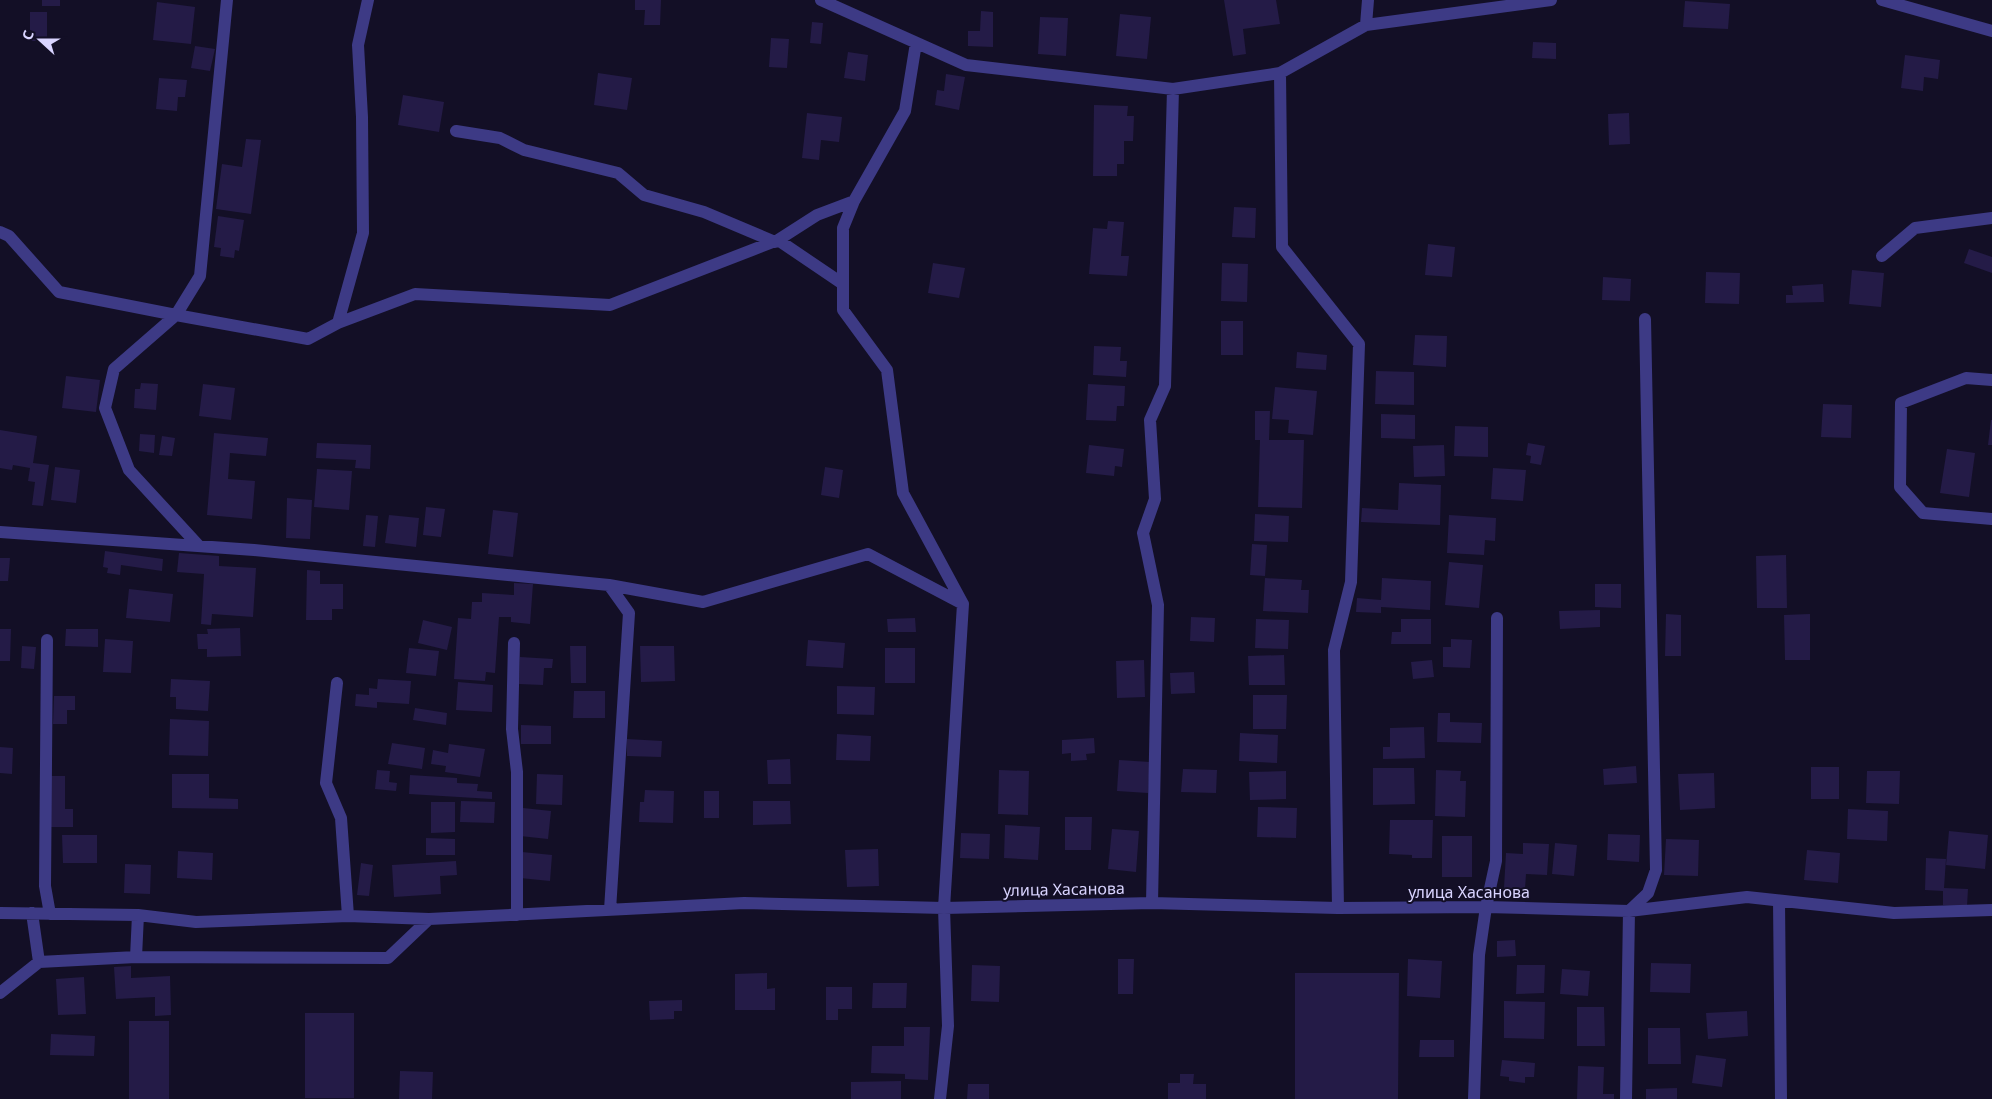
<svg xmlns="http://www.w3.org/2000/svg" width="1992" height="1099" font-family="'Noto Sans',sans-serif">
<rect width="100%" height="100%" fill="#130f26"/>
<path fill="#241b47" d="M42 0H60V6H42Z
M635 0H661L660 25H644L645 10H635Z
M1224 0H1276L1280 24 1243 29 1246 54 1233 56Z
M1685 1 1730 4 1728 29 1683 27Z
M157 2 195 7 191 44 153 40Z
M981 11 993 12V47L968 46V31H980Z
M30 12H47V41H30Z
M1120 14 1151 17 1147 59 1116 56Z
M1040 17 1068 18 1066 56 1038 54Z
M812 22 823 23 821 44 810 43Z
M771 38 789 39 787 68 769 67Z
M1533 42 1556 43V59L1532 58Z
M195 46 215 49 210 71 191 68Z
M848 52 868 55 865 81 844 78Z
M1905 55 1940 60 1938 79 1924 77 1923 91 1901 88Z
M598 73 632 78 627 110 594 105Z
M946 74 965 77 959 110 935 105 937 90 944 91Z
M159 78 187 80 185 97H178L177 111 156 109Z
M403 95 444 102 439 132 398 125Z
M1094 105 1128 106 1127 116H1134L1133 141H1124V164H1117V176H1093Z
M807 113 842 117 839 142 821 140 819 160 802 158Z
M1629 113 1630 144 1609 145 1608 114Z
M246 139 261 140 251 214 216 209 222 164 242 167Z
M1234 207 1256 208 1255 238 1232 237Z
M218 216 244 220 239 251 235 250 234 258 220 256 221 248 214 247Z
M1108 221 1124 222 1121 256H1129L1127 276 1089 274 1093 228 1107 229Z
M1428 244 1455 247 1452 277 1425 275Z
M1969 249 1992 257V273L1964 263Z
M933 263 965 268 959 298 928 293Z
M1222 263 1248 264 1247 302 1221 301Z
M1852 270 1884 273 1881 307 1849 304Z
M1706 272 1740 273 1739 304 1705 303Z
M1603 277 1631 279 1630 301 1602 300Z
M1823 284 1824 302 1786 303V295H1793L1792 286Z
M1221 321H1243V355H1221Z
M1415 335 1447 336 1446 367 1413 365Z
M1094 346 1121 347 1120 361H1127L1126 377 1093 375Z
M1297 352 1327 355 1326 370 1296 368Z
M1376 371 1414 372V405L1375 404Z
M66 376 100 380 96 412 62 408Z
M141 383 158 384 156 410 134 408 135 389H140Z
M203 384 235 388 231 420 199 416Z
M1088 384 1125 386 1124 406H1117L1116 421 1086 420Z
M1275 387 1317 391 1313 435 1288 433 1289 420 1272 419Z
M1823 404 1852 405 1851 438 1821 437Z
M1255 411H1270L1269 440H1304L1302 508 1258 507 1260 440H1255Z
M1381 414 1415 415V439L1381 438Z
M1991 420H1992V445H1988Z
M1455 426 1488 427V457L1454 456Z
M0 430 37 436 33 463 49 465 43 506 32 505 35 482 28 481 30 468 13 465 12 470 0 468Z
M214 433 268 438 266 456 230 453 228 479 255 481 252 519 207 515Z
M140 434 155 435 154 453 139 451Z
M162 436 175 438 172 456 159 455Z
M317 443 371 445 370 469 355 468 356 460 316 458Z
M1528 443 1545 446 1541 465 1530 463 1531 456 1526 455Z
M1089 445 1124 449 1122 467 1115 466 1114 476 1086 473Z
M1444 445 1445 476 1414 477 1413 446Z
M1947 449 1975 453 1969 497 1940 493Z
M55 467 80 470 76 503 51 500Z
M825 467 843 470 839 498 821 495Z
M1493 468 1526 470 1523 501 1491 499Z
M317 469 352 471 349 510 314 507Z
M1399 483 1441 485 1440 525 1361 522 1362 508 1398 510Z
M287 498 312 500 310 539 286 538Z
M426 507 445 509 441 537 423 535Z
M493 510 518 513 513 557 488 554Z
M1255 514 1289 516 1288 542 1254 541Z
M366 515 378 516 375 547 363 546Z
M389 515 419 518 416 547 385 543Z
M1449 515 1496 518 1495 541 1485 540 1484 555 1447 553Z
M1252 544 1267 545 1265 576 1250 575Z
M105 551 163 559 162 571 121 565 120 575 107 573 108 568 103 567Z
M179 553 219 556V566L256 568 253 617 212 614 211 625 201 624 204 574 177 572Z
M1786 555 1787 608H1757L1756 556Z
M0 558H10L8 581H0Z
M1449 562 1483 565 1479 608 1445 605Z
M307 570 320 571V584H343V609H332V620H306Z
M1265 578 1302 580 1301 590H1309L1308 613 1263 611Z
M1382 578 1431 581 1430 610 1381 607V613L1356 612 1357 598 1381 600Z
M514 583 533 584 530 624 511 622V617H499L495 673 486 672 485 681 454 679 458 618 471 619 472 602H482V593L514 595Z
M1595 584H1621V608L1595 607Z
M129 589 173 594 170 622 126 618Z
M1600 610V627L1560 629 1559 611Z
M1666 614 1681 615V656H1665Z
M1810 614V660H1785L1784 615Z
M1191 617 1215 618 1214 642 1190 641Z
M915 618 916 632H888L887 619Z
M1256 619 1289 620 1288 649 1255 648Z
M1401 619H1431V644H1391L1392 632H1401Z
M423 620 452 627 447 650 418 643Z
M240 628 241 656 207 657V649H198L197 634H208L207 629Z
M0 629H11L10 661H0Z
M66 629H98V647L65 646Z
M105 639 133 641 131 673 103 672Z
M1451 639 1472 640 1470 668 1443 667V647H1451Z
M808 640 845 643 843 668 806 666Z
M22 646 36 647 34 669 21 668Z
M570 646H586V683H571Z
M640 646H674L675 681 641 682Z
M409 648 439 651 436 676 406 673Z
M885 648H915V683H885Z
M1284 655 1285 685H1249L1248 656Z
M520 657 553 659 552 668H544L543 685 519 684Z
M1144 660 1145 697 1117 698 1116 661Z
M1432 660 1434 677 1413 679 1411 662Z
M1194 672 1195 693 1171 694 1170 673Z
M171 679 210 681 208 711 176 709V697H170Z
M378 679 411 681 409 704 377 702V708L355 706 356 694 369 695V688L377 689Z
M458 682 493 685 492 712 456 710Z
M837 686 875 687 874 715 837 714Z
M574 691H605V718H573Z
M1253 695H1287L1286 729H1253Z
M54 696H75V710H67V724H53Z
M415 708 447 713 446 725 413 720Z
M1438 713H1450V722L1482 723 1481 743 1437 742Z
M170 719 209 721 208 756 169 755Z
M521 725 551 726V744H521Z
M1424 727 1425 758 1383 759V747H1390V728Z
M1240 733 1278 735 1277 763 1239 761Z
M837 734 871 736 870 761 836 760Z
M1094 738 1095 753 1086 754 1087 760 1071 761V753L1062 754V740Z
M627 739 662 741 661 757 627 756Z
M392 743 425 748 422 769 388 764Z
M449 744 485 749 480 777 445 772 446 766 431 764 433 750 448 753Z
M0 747 13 748 12 774 0 773Z
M790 759 791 784H768L767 760Z
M1119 760 1150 762 1148 793 1117 791Z
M1636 766 1637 783 1604 785 1603 769Z
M1811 767H1839V799H1811Z
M1373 768H1414L1415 804 1373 805Z
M1183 769 1217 770 1216 793 1181 792Z
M377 770 390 771 389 782 397 783 396 791 375 789Z
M999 770 1029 771 1028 815 998 814Z
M1436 770 1461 771 1460 781H1466L1465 817 1435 816Z
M1286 771V799L1250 800 1249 772Z
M1867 771H1900L1899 804 1866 803Z
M1714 773 1715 808 1680 810 1678 774Z
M172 774H209V798L238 799V809L172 808Z
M537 774 563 775 562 805 536 804Z
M410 775 457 778V783L478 784 477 791 492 792V799L409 794Z
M51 776H65V809H73V827H51Z
M645 790 674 791 673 823 639 822 640 802H644Z
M704 791H719V818H704Z
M461 801 495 802 494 823 460 822Z
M753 801H790L791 824 753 825Z
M431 802H455V832L431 833Z
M1258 807 1297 808 1296 838 1257 837Z
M523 808 551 811 548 839 520 836Z
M1848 809 1888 811 1887 841 1847 839Z
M1065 817H1092L1091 850H1065Z
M1390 820H1433L1432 858H1412V855L1389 854Z
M1005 825 1040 827 1038 860 1004 858Z
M1112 829 1139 831 1136 872 1108 869Z
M1949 831 1988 835 1985 869 1946 865Z
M961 833 990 834 989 859 960 858Z
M1608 834 1640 835 1639 862 1607 860Z
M62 835H97V863H63Z
M1442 836H1472V877H1442Z
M426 838 455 839V855H426Z
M1666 839 1699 840 1698 876 1664 875Z
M1523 843 1549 844 1547 875 1526 874 1525 889 1504 888 1506 853 1523 854Z
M1555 843 1577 845 1574 876 1552 874Z
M878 849 879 886 847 887 845 850Z
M1807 850 1840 853 1838 883 1804 880Z
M178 851 213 853 212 880 177 878Z
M522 852 552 855 550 881 520 878Z
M1926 858 1946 859 1944 888 1968 889 1967 906 1943 905V891L1925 890Z
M456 861 457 875 440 876 441 894 394 897 392 865Z
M361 863 373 865 369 896 357 895Z
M125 864 151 865 150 894 124 893Z
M1515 940 1516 956 1497 957V941Z
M1118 959H1134L1133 994H1118Z
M1408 959 1442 961 1440 998 1407 996Z
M1651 963 1691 964 1690 993 1650 992Z
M972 965 1000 966 999 1002 971 1001Z
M1517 965H1545L1544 993 1516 994Z
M131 966V978L170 976 171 1015 155 1016V997L116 999 114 967Z
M1562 969 1590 971 1588 996 1560 994Z
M767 973V989L775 988V1010H735V974Z
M1295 973H1399L1398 1099H1295Z
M84 977 86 1014 58 1015 56 979Z
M873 983H907L906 1008H872Z
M826 987H852V1009H838V1020H826Z
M682 1000V1011H674V1019L650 1020 649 1001Z
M1504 1001 1545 1002 1544 1039 1504 1038Z
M1577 1007H1604L1605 1046H1577Z
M1747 1011 1748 1036 1708 1039 1706 1013Z
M305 1013H354V1098H305Z
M129 1021H169V1099H129Z
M904 1027H930L928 1080 905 1079V1074L871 1073 872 1046H904Z
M1648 1028H1680L1681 1064H1648Z
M51 1034 95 1036 94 1056 50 1055Z
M1420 1040H1454V1057H1419Z
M1696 1055 1726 1059 1722 1087 1692 1083Z
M1502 1060 1535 1063 1534 1077H1525V1083L1509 1081V1077L1500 1076Z
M1578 1066 1604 1067 1603 1094H1614V1099H1577Z
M400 1071 433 1072 432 1099H399Z
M1180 1074H1194L1193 1084H1206V1099H1168V1083H1180Z
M901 1081V1099H851V1082Z
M968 1084H989V1099H967Z
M1677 1088V1099H1646V1089Z"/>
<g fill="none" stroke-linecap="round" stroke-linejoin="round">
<path stroke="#3d3a85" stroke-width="12" d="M227 0 200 276 176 315 308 339 338 323 415 294 610 305 778 240 843 284
M821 0 966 65 1173 89 1280 73 1366 25
M1368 0 1366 25 1551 0
M1882 0 1992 31
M916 43 905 111 854 201 843 228V310L887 370 903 493 963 604
M1280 73 1282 247 1359 344 1351 582 1334 650 1338 908
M456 131 500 138 524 150 618 173 644 195 704 212 775 242
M0 232 9 236 59 292 176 315 114 369 105 408 129 470 199 546
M778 240 817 215 854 201
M1882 256 1915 228 1992 218
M338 323 363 233 362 117 358 45 368 0
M1992 380 1966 378 1901 403 1900 487 1923 513 1992 519
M0 532 254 550 609 585 629 613 610 910
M609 585 703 602 868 554 963 604 944 908 948 1026 940 1099
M47 640 45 886 50 914
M514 643 512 729 517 772V915
M337 683 326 783 341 818 348 916
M1779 901 1781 1099
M1152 903 1158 605 1143 533 1155 499 1150 420 1165 386 1173 89
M0 913 138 915 196 922 348 916 429 919 744 903 944 908 1152 903 1338 908 1486 907 1629 911 1747 897 1894 913 1992 910
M32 913 39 962 136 957
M138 915 136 957 388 958 429 919
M0 993 39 962
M1474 1099 1479 955 1486 907 1496 861 1497 618
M1626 1099 1629 911 1648 893 1656 870 1645 319"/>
</g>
<g text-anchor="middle" stroke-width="4" stroke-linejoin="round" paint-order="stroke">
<g font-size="16" fill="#d9d4ff" stroke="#130f26">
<text transform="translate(1064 889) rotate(-1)" y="6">улица Хасанова</text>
<text x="1469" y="898">улица Хасанова</text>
</g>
</g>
<g transform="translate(40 40) rotate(291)" stroke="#130f26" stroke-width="4" paint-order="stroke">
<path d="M0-4L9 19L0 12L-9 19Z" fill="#d9d4ff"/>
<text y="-8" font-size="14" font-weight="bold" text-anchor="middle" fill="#d9d4ff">С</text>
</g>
</svg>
